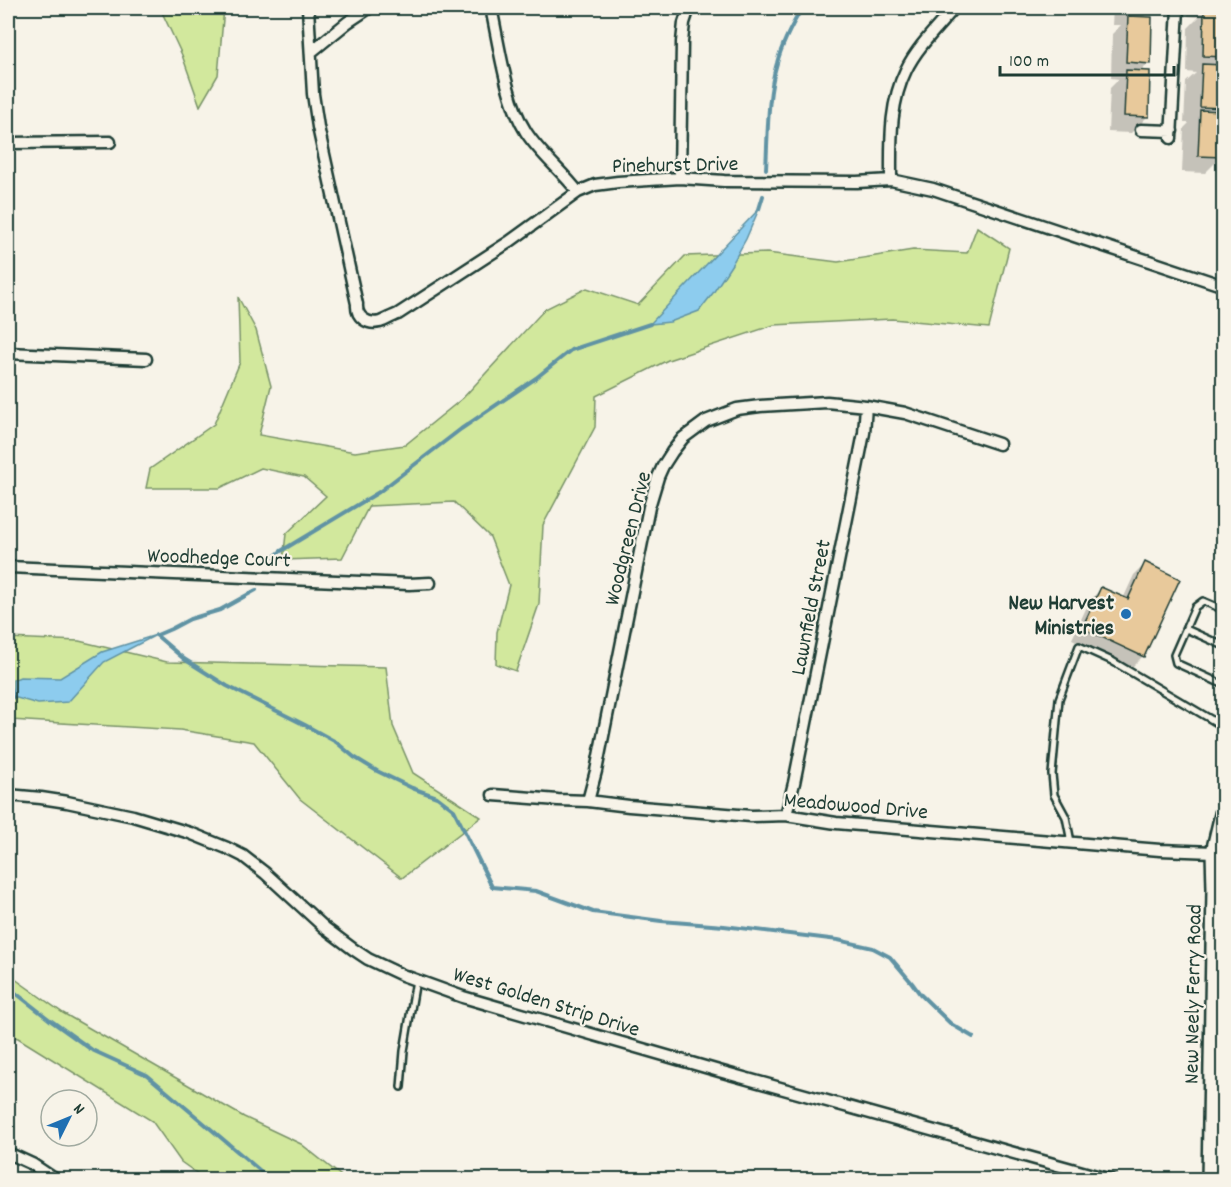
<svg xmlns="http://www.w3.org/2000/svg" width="1231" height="1187" font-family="Dekko,sans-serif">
<rect width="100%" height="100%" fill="#f7f3e8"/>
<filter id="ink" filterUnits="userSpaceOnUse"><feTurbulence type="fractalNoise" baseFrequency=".0167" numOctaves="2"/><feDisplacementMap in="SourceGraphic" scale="12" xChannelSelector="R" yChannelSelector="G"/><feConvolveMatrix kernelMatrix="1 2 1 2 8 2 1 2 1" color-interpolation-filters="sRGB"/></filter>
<g filter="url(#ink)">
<path fill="#d2e89d" stroke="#789268" stroke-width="1.5" d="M160 8H224L218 75 200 106 182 55Z
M977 227 1009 248 989 328 892 319 774 325 668 360 596 396 595 427 543 525 539 604 516 671 496 664 497 632 509 585 490 537 454 502 369 506 342 558 283 560 286 534 326 496 304 477 261 468 220 488H146L150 469 214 424 240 362 238 297 256 330 271 386 259 435 355 452 405 445 463 398 545 309 587 288 638 305 685 256 767 253 838 262 913 250 967 253Z
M8 638 79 641 167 662 386 667 393 726 413 773 481 817 402 878 300 799 254 742 180 730 10 720 8 721Z
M8 974 63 1013 244 1117 301 1144 345 1179H205L181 1162 152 1121 18 1038 8 1035Z"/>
<path fill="#8dccee" stroke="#6193a4" stroke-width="1.5" d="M759 209 746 239 732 264 713 293 699 311 670 322 650 324Z
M156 635 104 662 68 702 38 704 13 697V680L20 677 60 678 102 652Z"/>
<path fill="#0003" d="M1113 8H1151V9L1142 18 1149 63 1140 72 1147 117 1131 133 1108 132 1110 88 1119 79 1111 78 1112 34 1121 25H1112Z
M1189 8H1221L1216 12H1224V59L1216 66 1223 107 1218 112 1221 157 1205 173 1182 172 1184 128 1189 123H1184L1186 82 1196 73 1187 72 1188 28 1199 17 1188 16Z
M1145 564 1143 656 1132 667 1072 639 1090 600 1101 589 1123 599 1134 575Z"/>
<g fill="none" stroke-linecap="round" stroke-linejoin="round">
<path stroke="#6193a4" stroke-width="4" d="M766 169C768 134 767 96 777 63 782 43 792 25 802 8
M759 209 763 196
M269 561 281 551 379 492 461 429 536 378 571 350 650 324
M156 635 184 659 227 686 305 725 336 742 354 757 377 771 412 788 437 797 454 810 492 887 536 891 593 912 661 921 724 926 838 940 873 948 890 957 912 983 920 994 951 1024 973 1037
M157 635 171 629 190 619 220 610 256 590
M8 701 13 697
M8 987 50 1020 92 1050 147 1075 271 1180"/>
</g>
<path fill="#e8c99b" stroke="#1f3d34" stroke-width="1.5" d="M1204 10 1224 11V57L1203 56Z
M1128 16 1152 17 1151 64 1126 62Z
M1202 64 1224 65V108L1200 107Z
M1126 70 1150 71 1149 117 1124 116Z
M1200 110 1224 111 1223 157 1198 156Z
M1145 562 1180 579 1144 657 1082 628 1101 587 1128 599Z"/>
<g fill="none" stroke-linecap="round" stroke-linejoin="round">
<defs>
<path id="lane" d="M1224 610 1203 601 1195 607 1174 655 1176 663 1222 684 1224 683
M1186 629 1224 646
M1071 842 1066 817 1054 795 1052 774 1059 699 1079 646 1112 661 1224 727
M401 1087 404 1051 416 980
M1212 1120 1224 1121"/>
<path id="street" d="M308 8 313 94 318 127 357 304C356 317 367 325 380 322 386 320 392 316 398 314L509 242 578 192 595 185 618 182 680 178 724 181 857 182 891 180 933 189 1224 286
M491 8C499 44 506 101 526 132 540 154 562 171 578 192
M311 52 348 22 369 8
M1141 130 1172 131
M1171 138 1178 8
M8 143 110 142
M680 178 682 42 684 23 689 8
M891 180C891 143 889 104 906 70 917 47 938 27 954 8
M8 353 146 359
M8 567 409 584 430 583
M8 795 41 798 67 802 133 816 190 833 227 848 243 856 265 873 325 928 353 949 368 959 402 975 463 997 719 1071 1111 1180
M493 795 558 800 588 801 629 806 751 816 786 815 836 823 1160 850 1214 852
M588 801 596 771 649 507 658 477 663 466 672 452 683 438 706 421 737 409 760 406 827 402 866 406 905 413 999 444
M786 815 794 783 864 433 866 406
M8 1153 32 1164 56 1180"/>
<path id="secondary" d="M1210 1180 1215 889 1214 852 1224 810"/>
</defs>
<use href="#lane" stroke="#1f3d34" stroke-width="10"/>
<use href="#street" stroke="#1f3d34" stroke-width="15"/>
<use href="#secondary" stroke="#1f3d34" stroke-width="20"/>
<use href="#lane" stroke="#f7f3e8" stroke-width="5"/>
<use href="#street" stroke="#f7f3e8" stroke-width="10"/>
<use href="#secondary" stroke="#f7f3e8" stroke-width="15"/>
</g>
</g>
<circle fill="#1f6fb2" stroke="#f7f3e8" stroke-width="2" cx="1126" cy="614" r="6"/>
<g text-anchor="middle" stroke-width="4.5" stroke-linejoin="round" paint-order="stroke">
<g font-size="22" fill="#1f3d34" stroke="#f7f3e8">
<text transform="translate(675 163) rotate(-1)" y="8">Pinehurst Drive</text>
<text transform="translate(626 538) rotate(-76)" y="8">Woodgreen Drive</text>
<text transform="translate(219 556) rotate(2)" y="8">Woodhedge Court</text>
<text transform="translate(809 607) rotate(-79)" y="8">Lawnfield Street</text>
<text transform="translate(856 804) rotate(5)" y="8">Meadowood Drive</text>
<text transform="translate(1191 994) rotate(-89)" y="8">New Neely Ferry Road</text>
<text transform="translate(547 1000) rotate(17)" y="8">West Golden Strip Drive</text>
</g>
<g font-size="22" font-weight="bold" fill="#1f3d34" stroke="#f7f3e8" text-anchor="end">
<text x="1114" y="609">New Harvest<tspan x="1114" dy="25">Ministries</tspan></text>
</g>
</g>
<rect width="1231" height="1187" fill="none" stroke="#f7f3e8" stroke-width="30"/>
<rect x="15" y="15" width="1201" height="1157" fill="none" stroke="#1f3d34" stroke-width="2" filter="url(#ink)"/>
<g transform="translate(69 1118) rotate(47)"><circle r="28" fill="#f7f3e8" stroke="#a1aaa0" stroke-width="1.5"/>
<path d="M0-4.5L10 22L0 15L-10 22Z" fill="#1f6fb2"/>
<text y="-9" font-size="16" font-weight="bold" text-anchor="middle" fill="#1f3d34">N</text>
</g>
<path d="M1000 66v9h174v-9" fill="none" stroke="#1f3d34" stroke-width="3"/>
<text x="1009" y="66" font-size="18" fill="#1f3d34" stroke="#f7f3e8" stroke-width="4.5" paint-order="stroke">100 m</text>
</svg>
